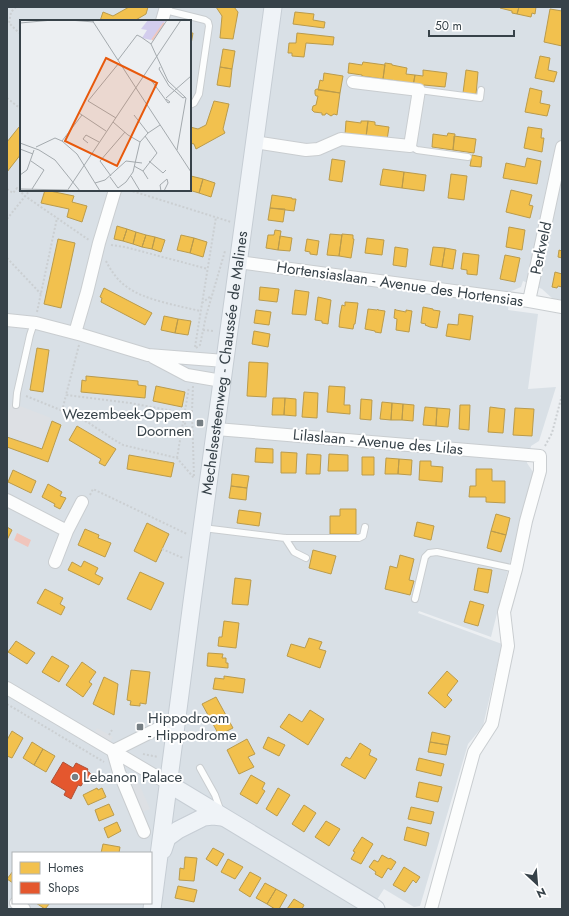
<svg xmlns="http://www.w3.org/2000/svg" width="569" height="916" font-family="Jost,sans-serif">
<rect width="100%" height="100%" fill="#eceff2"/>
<path fill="#d9e0e6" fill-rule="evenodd" d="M7 7H562V300L553 299 542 289 523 281 521 287 514 290 511 291 508 310 538 314 528 389 556 387 539 441 531 446 527 463 533 472 491 637 419 611 418 613 502 644 483 726 468 744 420 906 414 907 384 889 371 909H7ZM21 21H190V190H21ZM13 853H151V903H13Z"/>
<path fill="#dde0e4" d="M12 403 51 418 40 447 7 434V416Z
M97 728 113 737 110 742 94 733Z
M137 779 150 809 140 813 127 783Z"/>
<path fill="#f0c5bc" d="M17 533 31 540 28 547 14 540Z"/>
<path fill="#f2c14e" stroke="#ba9b4c" d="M129 7H148L146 14 134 21H100L103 12 113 16Z
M216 7H234L238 12 233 39 220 38 222 16Z
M501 7H519L517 14 512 13V11L500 8Z
M519 7H536L535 14 532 13 531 17 517 14Z
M550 9 562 11V46L544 42Z
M295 12 314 14 313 20 325 22 324 28 293 24Z
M190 33H193L190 50Z
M297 33 334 37 333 45 306 43 304 57 292 56V53H288L289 43H296Z
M223 49 235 51 232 69 220 67Z
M540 56 550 58 548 70 557 72 554 82 535 78Z
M363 62 385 65 383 79 362 76V75L348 73 349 63 362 65Z
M385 63 392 64V65L407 68 406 74 415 75 413 86 403 85 404 82 383 79Z
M220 67 232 69 230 87 217 85Z
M423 70 447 73 445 87 424 85 423 88 413 86 415 75 423 76Z
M466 70 478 72 476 95 463 93Z
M324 73 343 76 340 93 318 90 320 80 323 81Z
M530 88 542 91 540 103 550 105 547 116 525 112Z
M317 89 340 93 337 115 334 114 331 116 328 114 326 113 325 115H322V113L314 112 312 110 313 106 316 105 318 96H316L315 94V90Z
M214 101 229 104 223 129 225 133 196 149 194 144 190 143V127L198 129 206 125Z
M346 121 361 123V121H368L366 137 345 135Z
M368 121 375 122V125L389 127 387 140 366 137Z
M19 127 21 129V154L7 172V142Z
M528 127 542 129 541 138H544L542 152 524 148Z
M448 133 455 134 453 150 432 147 433 134 447 136Z
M454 136 476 139 474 153 453 150Z
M472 155 482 157 481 167 470 166Z
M527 158 541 161 537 184 503 178 506 163 525 167Z
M332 159 345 161 342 182 329 180Z
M383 169 404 172 402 188 380 185Z
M404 172 426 175 424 191 402 188Z
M451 174 467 176 464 200 448 198Z
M191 176 203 179 199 193 189 190H190V180Z
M203 179 215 183 211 197 199 193Z
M45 190 74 196 72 202 87 206 82 222 67 217 69 209 41 203Z
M511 190 532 195 529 205 533 206 530 218 506 212Z
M272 195 292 198V199H296L294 211 270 208Z
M270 208 285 209 283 222 268 220Z
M117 226 127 229 123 241 114 239Z
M509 227 525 230 522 250 506 247Z
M127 229 136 232 133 244 123 241Z
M275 230 281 231 278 250 266 248 268 235H274Z
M136 232 146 235 142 247 133 244Z
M330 234 342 235 339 256 327 255Z
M342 234 353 235V239H354L351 258 339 256Z
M146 235 155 237 152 249 142 247Z
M181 235 194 238 190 253 177 250Z
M280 236 292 238 290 251 278 250Z
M155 237 165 240 161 252 152 249Z
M194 238 207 242 203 257 190 253Z
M367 238 384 240 382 255 365 253Z
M58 239 75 243 61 308 44 304Z
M307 239 319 241 317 255 310 254V252L305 251Z
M395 247 408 249 406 267 393 265Z
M433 247 445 248 442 267 430 265Z
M445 248 456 250 453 269 442 267Z
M562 249V258L558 257 559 250 562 251Z
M463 253 479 255 477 275 467 274V270L461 269Z
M505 255 520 258 515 282 500 279Z
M555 272 562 274V287L558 286 557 288 552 287Z
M260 287 279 289 277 302 259 300Z
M104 288 152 313 145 325 101 302 102 298 100 297Z
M295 290 309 292 306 315 292 314Z
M318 297 331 300 328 324 322 323V321L315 320Z
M345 302 358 303 355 324H354L353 329 339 327 340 315 342 305 345 306Z
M423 307 433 309V310L440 311 437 328 430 327 425 325 426 324 421 323Z
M368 309 377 310 378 309V310L385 311 381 333 375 332V331L365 329Z
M395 309 396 310 406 312V310L412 311 409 332 396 330 397 319 394 318Z
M256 310 271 312 269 325 254 323Z
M459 314 473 316 470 340 446 336 448 324 458 325Z
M164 316 178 319 175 333 161 330Z
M178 319 191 321 188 335 175 333Z
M254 331 270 334 268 347 252 344Z
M37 348 49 350 43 392 30 390Z
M249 362 268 363 266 397 247 396Z
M86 376 138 381V385L146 386 145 398 81 392 82 380 86 381Z
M156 386 185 392 182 407 153 401Z
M329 386 345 387 344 405H350V414L327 412Z
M304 392 318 393 317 418 302 417Z
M273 398H285L284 415H272Z
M285 398 296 399V416L284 415Z
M361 399 372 400 371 420 360 419Z
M382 402 392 403 391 420 380 419Z
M392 403 403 404 402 420H391Z
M403 404 414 405 413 421 402 420Z
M460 405H470L469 430 459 429Z
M425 407 437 408 436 426 423 425Z
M490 407 505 409 503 433 488 432Z
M437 408 450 409 448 427 436 426Z
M515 408 534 409 532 436 513 435Z
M52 421 61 425 48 462 7 447V437L42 449Z
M77 426 116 449 105 466 99 463 101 459 69 440Z
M256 448 273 449V463L255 462Z
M281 452 297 453 296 473H281Z
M307 454 321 455 320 474H306Z
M329 454 348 455V471H328Z
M129 455 174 463 171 477 127 469Z
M362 457H374V475H362Z
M386 458 399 459 398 474H385Z
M399 459 412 460 411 475 398 474Z
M420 461H431V466L443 467 442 482 419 480Z
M476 469H492V481H505V503L486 502V497H469L470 486H476Z
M13 470 36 481 31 493 8 482Z
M232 474 249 476 247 488 231 486Z
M48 484 62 492 60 496 66 498 60 509 54 506 55 504 42 497Z
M231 486 247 488 246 500 229 498Z
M340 509H356V534H330V516H340Z
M239 510 261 513 259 526 237 523Z
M496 514 510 518 506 535 491 531Z
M417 522 434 526 431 540 414 536Z
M147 523 169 534 156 562 134 551Z
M7 527 12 530 7 540Z
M85 529 99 535 98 538 111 543 105 557 78 545Z
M491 531 506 535 501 552 487 548Z
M313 550 336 556 331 574 309 568Z
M400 555 414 559 409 580 414 581 410 595 385 589 390 566 397 568Z
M84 561 98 568 95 574 103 578 99 585 68 570 72 562 81 567Z
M478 568 492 570 488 593 474 590Z
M140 572 164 583 151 610 127 599Z
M235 578 251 580 248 605 232 604Z
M45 589 63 598 60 604 65 607 61 615 37 603Z
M470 601 484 605 478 626 464 622Z
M224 621 239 623 236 648 218 646 219 637H222Z
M309 638 322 642 319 649 326 651 320 668 287 656 291 644 305 648Z
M16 641 35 653 27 664 8 652Z
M208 653 223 654 222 658H226V663H228V668L207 666Z
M52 656 69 666 59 682 42 672Z
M82 662 96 672 89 682 92 684 83 697 66 685Z
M131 670 150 672 146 704 140 703V706L130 705 131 701 127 700Z
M447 671 458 681 447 695 452 700 445 708 428 693Z
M224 676 245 679 243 693 213 689 215 678 224 679Z
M104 677 118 684 114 715 93 704Z
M216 697 233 728 219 735 202 704Z
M310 710 324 719 308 745 280 727 289 714 302 722Z
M12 731 23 738 12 758 7 756V740Z
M432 732 450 736 448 745 430 742Z
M268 737 285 745 279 756 263 748Z
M247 739 255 754 248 757 254 767 239 774 227 750Z
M32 742 43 749 34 765 23 758Z
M430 742 448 745 446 755 428 752Z
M360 743 371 750 369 755 377 759 365 779 341 765 346 757 350 759Z
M43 749 55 756 46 772 34 765Z
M419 758 444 764 441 776 416 770Z
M251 775 265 783 262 789 265 791 257 804 240 794Z
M419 782 442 787 438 802 416 797Z
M97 788 98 790 102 788 106 797 88 805 83 795Z
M278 788 290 795 277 816 266 809Z
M109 804 114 815 99 821 95 810Z
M304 805 316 813 304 832 292 824Z
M411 807 434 812 431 824 408 819Z
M326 821 340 829 329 846 315 837Z
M117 822 121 831 108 838 104 828Z
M407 827 429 833 426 846 404 840Z
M362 837 373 844 361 864 351 859 355 852 353 851Z
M103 844 120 847 119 853H101Z
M213 848 224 854 217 866 206 859Z
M382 855 389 859 390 858 396 862 391 870 388 868 382 878 375 874 376 872 369 867 374 860 378 862Z
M185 857 197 858 194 881 179 880 180 868 184 869Z
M228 859 243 867 235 879 221 872Z
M404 867 420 877 416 883 413 880 405 892 393 885Z
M13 871V883L7 879Z
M250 872 261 878 250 897 239 890Z
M265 883 276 889 267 904 256 898Z
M178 886 197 890 194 902 175 898Z
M276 889 287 895 279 909H275L267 904Z
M294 899 304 905 302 909H287Z
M36 903H50L45 909Z"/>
<path fill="#e4572e" stroke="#b05136" d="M63 762 73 768 76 763 88 769 87 771 90 773 91 776 90 781 88 783 84 781 81 786 78 785 71 799 64 795 66 791 51 782Z"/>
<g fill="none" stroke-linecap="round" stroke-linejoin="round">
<defs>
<path id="lane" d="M165 10 205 20 208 22 209 26 199 94 194 103 190 105
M419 90 480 98 481 90
M410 146 417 150 468 157
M16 405 17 393 30 335 34 323
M203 528 285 538H359L363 536 365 527
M285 538 294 552 306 558
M415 599 425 557 429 553 437 552 516 569
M200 768 215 795 221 812"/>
<path id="street" d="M162 21 166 7
M254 142 306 150 318 149 341 139 410 146 419 90 353 82
M238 262 529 301 562 307
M529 301 562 147
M7 320 36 323 82 335 148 355 225 361
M75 333 87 292 99 243 115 190
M153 357 187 375 222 381
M216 429 540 456V471L526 521 516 569 504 612 508 646 492 724 474 752 431 909
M7 500 67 531
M55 562 67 531 82 502
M7 688 169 784
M113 751 119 772 144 832
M113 751 177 719
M16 903 24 909"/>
<g id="secondary">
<path d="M169 784 376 909"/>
<path d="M163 850 167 838 178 830 204 817 213 816 222 817"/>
<path id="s1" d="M152 909 192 602 273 7"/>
</g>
</defs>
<use href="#lane" stroke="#c9cdd0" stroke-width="8"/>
<use href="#street" stroke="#c9cdd0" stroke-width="14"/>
<use href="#secondary" stroke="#c6cdd4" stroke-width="19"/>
<path stroke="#cbcfd2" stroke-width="2" stroke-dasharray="2 2" stroke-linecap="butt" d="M16 7 11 12 9 23 19 33
M7 98 21 109
M7 189 13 193 17 188 25 196 86 238 89 240
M129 190 231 222
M7 219 30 190
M111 245 125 247 208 269
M7 258 41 294
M106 261C111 271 118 281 127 287 144 300 180 306 200 311
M202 303 211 296
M37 312 57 218
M203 330 214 331
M79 345 66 395 130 403 184 413
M195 347 216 217
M196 348 200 345 206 316 225 251
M193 386 192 411 194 477
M26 396 63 411 89 423 111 438 123 445 177 458 194 478
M62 411 66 395
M183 419 191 437
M545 446 552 433 562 395
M177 458 189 387
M90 495 93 489 187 534
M162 549 183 558
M7 704 104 762
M109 735 112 730
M143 754 158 757"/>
<use href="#lane" stroke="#fcfdfd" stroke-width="6"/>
<use href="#street" stroke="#fcfdfd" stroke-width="12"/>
<use href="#secondary" stroke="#eff3f7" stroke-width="17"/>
</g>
<g fill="#767f84" stroke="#fff" stroke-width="1.5">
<rect x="196" y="419" width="8" height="8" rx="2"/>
<rect x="136" y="723" width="8" height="8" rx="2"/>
<circle cx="75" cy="777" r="4"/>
</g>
<g text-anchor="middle" stroke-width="4" stroke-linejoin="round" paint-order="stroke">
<g font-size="15" fill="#374249" stroke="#fff">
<text transform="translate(541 248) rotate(-78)" y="5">Perkveld</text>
<text transform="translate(400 284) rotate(8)" y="5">Hortensiaslaan - Avenue des Hortensias</text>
<text dy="5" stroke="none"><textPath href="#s1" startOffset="551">Mechelsesteenweg - Chaussée de Malines</textPath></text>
<text transform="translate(378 442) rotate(5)" y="5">Lilaslaan - Avenue des Lilas</text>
</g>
<g font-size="15" fill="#374249" stroke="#fff" text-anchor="start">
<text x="192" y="419" text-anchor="end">Wezembeek-Oppem<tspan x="192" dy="17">Doornen</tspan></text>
<text x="148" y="723">Hippodroom<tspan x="148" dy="17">- Hippodrome</tspan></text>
<text x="83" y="782">Lebanon Palace</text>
</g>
</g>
<g transform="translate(20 20)">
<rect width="171" height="171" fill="#eceff2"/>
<path d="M128 0H146L131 20 122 18 127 10 121 9Z" fill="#d3cded"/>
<path fill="none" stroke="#f0c5bc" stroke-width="2" d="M132 20 144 3"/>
<path fill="none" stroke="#a4aaae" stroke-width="1" d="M49 0 74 2M72 0 116 68M0 3 33 0M131 24 147 0M98 40 117 15 121 17 131 24 148 61 166 78M140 47 139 49 149 66 163 78 165 77M131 60 148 83 150 82 146 79M116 68 171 152M146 78 171 56M59 93 86 111M114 95 128 113M96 98 68 81 99 43M93 102 108 115 120 122M42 121 62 95M0 123 19 130 35 140 60 171M68 123 63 119 66 115 79 122M16 127 35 118 42 121 57 134 80 171M0 129 13 134M157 130 166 78M11 141 24 150 12 169M129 141 143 153 146 150M114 146 123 151 128 159M123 151 137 133 125 116M0 155 7 150 14 130M91 156 80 141 105 112M111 156 120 171M90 157 98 168 106 162 113 152 120 122 128 113 140 105M75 163 85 160 106 141 122 143M0 169 47 170M47 171 161 0M141 171 140 165 147 159 148 163 144 171"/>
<path fill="#e8590c" fill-opacity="0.15" stroke="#e8590c" stroke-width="2" d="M86 38 137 63 97 146 45 121Z"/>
<rect width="171" height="171" fill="none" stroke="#374249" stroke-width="2"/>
</g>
<rect width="569" height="916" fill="none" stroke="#374249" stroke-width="16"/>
<rect x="12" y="852" width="140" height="52" fill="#ffffff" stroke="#afb3b6"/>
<rect x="20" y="862" width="20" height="12" fill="#f2c14e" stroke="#afb3b6"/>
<text x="48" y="872" font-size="12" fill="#374249">Homes</text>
<rect x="20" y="882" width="20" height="12" fill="#e4572e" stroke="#afb3b6"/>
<text x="48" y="892" font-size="12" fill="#374249">Shops</text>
<g transform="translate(537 884) rotate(154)" stroke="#ffffff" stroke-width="3" paint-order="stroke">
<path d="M0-3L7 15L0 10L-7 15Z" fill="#374249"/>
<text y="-6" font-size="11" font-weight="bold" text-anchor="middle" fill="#374249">N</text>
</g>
<path d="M429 30v6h85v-6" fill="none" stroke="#374249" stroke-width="2"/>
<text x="435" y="30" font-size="12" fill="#374249" stroke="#ffffff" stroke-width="3" paint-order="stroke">50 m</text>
</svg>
